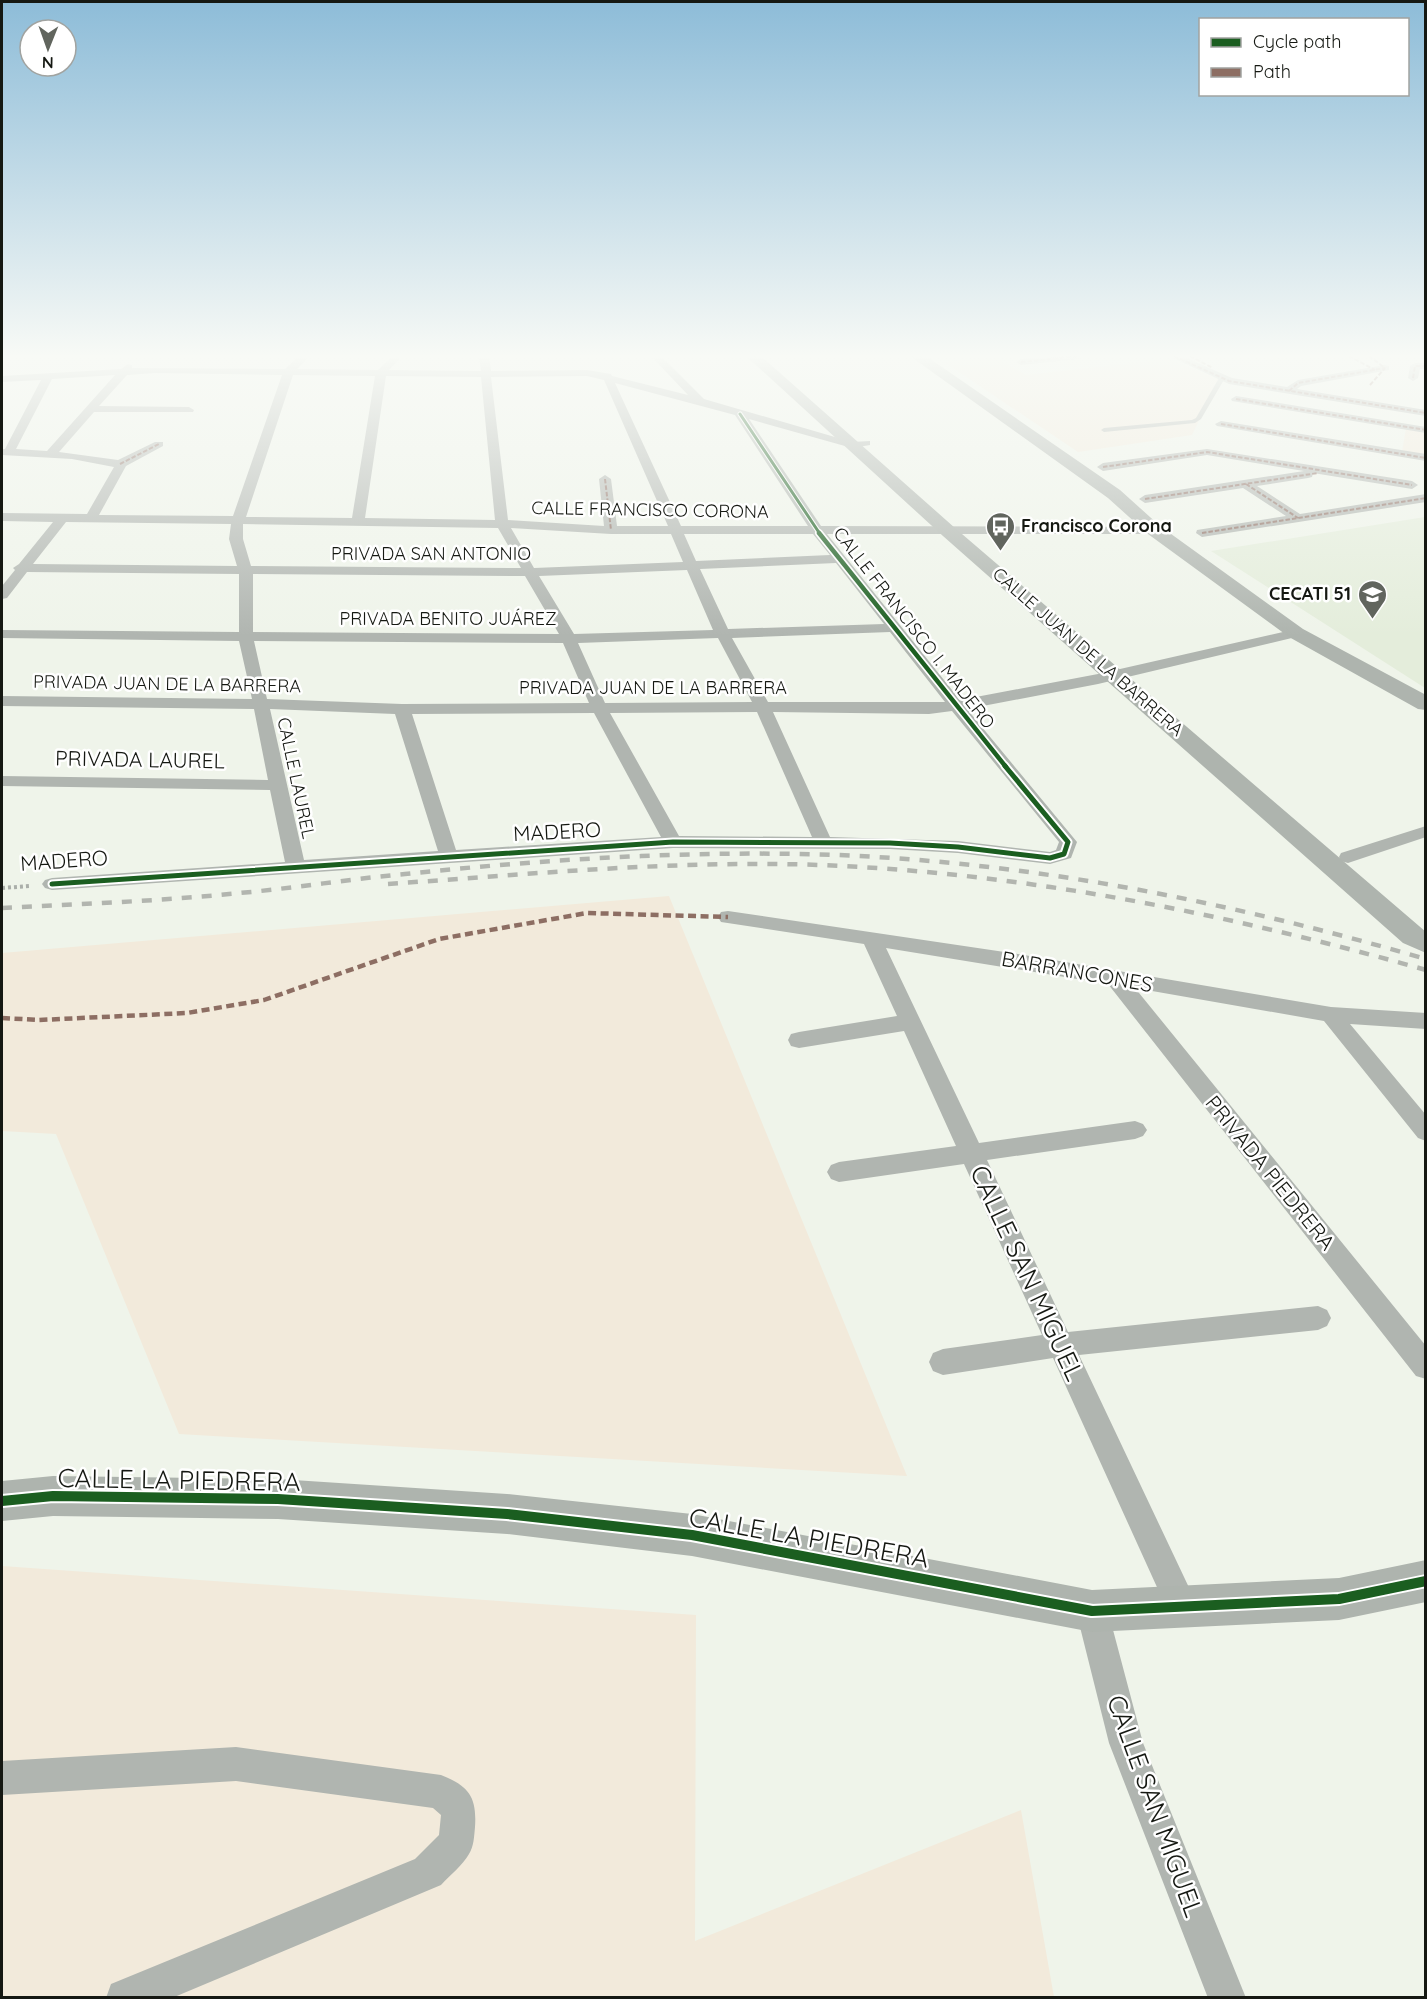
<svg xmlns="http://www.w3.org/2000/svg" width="1427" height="1999" font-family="Quicksand,sans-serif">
<rect width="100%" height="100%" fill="#eff4ea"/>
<path fill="#e4eddb" d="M1425 517V688L1211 551Z"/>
<path fill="#f2eadb" d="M993 356 1026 375 1169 359 1219 379 1192 435 1078 452 944 362Z
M1406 428 1425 432V456L1402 452Z
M669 896 907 1476 179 1434 56 1134 2 1131V953Z
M2 1566 696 1615 695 1941 1021 1810 1054 1997H2Z"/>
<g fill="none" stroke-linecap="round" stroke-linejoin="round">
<path stroke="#abafaa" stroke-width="4" stroke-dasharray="3 3" stroke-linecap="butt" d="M2 888 30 886"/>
<path fill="#b0b5b0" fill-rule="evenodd" d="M1222 376 1225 378 1201 419 1195 423 1104 432 1101 430 1104 428 1192 420 1196 418 1219 378Z"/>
<path fill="#b0b5b0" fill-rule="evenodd" d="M299 356H310L297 369 378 370 392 356H402L389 370 481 371 479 356H489L491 371 587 370 611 374 612 376 688 395 651 356H661L704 399 852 442 870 441V445L852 448 749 419 821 526 1159 527 1160 530 1159 533 1154 534H827L960 700 1098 674 1296 629 1303 633 1296 637 1098 684 967 709 1077 842 1071 858 1050 864 958 853 890 849 673 848 52 890 45 888 42 884 45 880 52 878 285 862 270 790 2 786V776L268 780 254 709 2 706V696L252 699 239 641 2 638V630L239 632V574L27 572 7 598 2 599V586L15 570 13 568 19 564 53 522 2 521V513L87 514 114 467 72 459 2 455V449H5L41 380 2 382V376L121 369 128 364 132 365V368L285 369ZM155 373 282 375 233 516 99 515 126 466 163 446V442H155L118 460 59 452 94 412H193L194 410 189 407 99 406 127 375ZM115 375 47 451 16 449 52 379ZM293 375 375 376 352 518 246 517ZM386 376 481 377 495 520 365 518ZM587 376 604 380 668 526H617L611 479 605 475 599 479 604 526 508 520 491 377ZM615 383 735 415 808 526H681ZM66 522 231 524 229 539 237 566 33 564ZM243 524 498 528 521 568 251 566 243 539ZM511 528 611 534H671L683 562 534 568ZM684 534H813L830 555 696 561ZM836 563 884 624 728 629 700 569ZM687 570 713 630 574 634 539 576ZM253 574 525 576 559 634 253 632ZM890 632 945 702H768L732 638ZM718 638 752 702 605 703 578 643ZM254 641 563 643 589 703 402 704 267 699ZM270 709 395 714 438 851 304 860ZM952 711 1059 842 1056 850 1050 852 958 841 830 837 773 712 929 714ZM757 712 812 837 679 836 610 713ZM594 713 661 837 456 850 412 714Z
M1051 356H1083L1078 359 1021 365 1016 362 1021 359Z
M1169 356H1182L1232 378 1287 387 1298 380 1385 365 1389 366V370L1301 386 1297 389 1426 410V416L1229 384Z
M1415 363H1426V369H1420L1418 378 1413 381 1408 378 1410 366Z
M1236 396 1426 427V433L1232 401 1231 399Z
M1221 421 1426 454V461L1217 426 1215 424Z
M1207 449 1412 481 1418 485 1412 489 1313 473 1312 477 1308 478 1257 486 1300 514 1426 494V502L1202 537 1196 533 1197 530 1286 516 1243 488 1145 503 1139 499 1145 495 1304 471 1207 455 1103 471 1097 467 1103 463Z
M1426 826V837L1348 863 1341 861 1339 857 1341 853Z
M728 911 1018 954 1331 1007 1426 1013V1029L1350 1024 1426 1115V1141L1418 1138 1324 1021 1135 988 1426 1346V1379L1416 1376 1108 984 886 948 979 1143 1135 1121 1143 1124 1147 1130 1143 1136 1135 1139 987 1160 1068 1332 1318 1306 1327 1310 1331 1318 1327 1326 1318 1330 1079 1355 1193 1596 1198 1607 1193 1618 1182 1623 1171 1618 1053 1358 943 1375 933 1371 929 1362 933 1353 943 1349 1042 1335 964 1164 839 1182 831 1179 827 1172 831 1165 839 1162 956 1146 904 1031 799 1048 791 1046 788 1040 791 1034 799 1032 897 1016 864 944 721 922 718 917 721 912Z
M1092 1595 1103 1600 1108 1611 1143 1743 1246 1998H1208L1109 1743 1076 1611 1081 1600Z
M236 1747 441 1775C469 1786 477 1797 475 1827 474 1837 474 1846 469 1854 463 1865 450 1875 441 1885L172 1998H106L111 1984 415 1859 439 1835 441 1815 433 1808 236 1781 2 1795V1761Z"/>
<path fill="#aeb4ae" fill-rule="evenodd" d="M746 356H761L955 528 1426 932V953L1403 943 943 536Z
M910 356H926L1120 490 1160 526 1303 629 1426 695V710L1418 709 1289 637 1148 534 1108 498Z
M53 1476 278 1479 507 1494 692 1514 1092 1590 1339 1578 1426 1560V1602L1339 1620 1092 1632 692 1556 507 1534 278 1519 53 1516 2 1521V1481Z"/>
<path stroke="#b2b5af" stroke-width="4.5" stroke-dasharray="10 10" stroke-linecap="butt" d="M388 884C531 874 676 860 820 865 1026 873 1228 914 1426 970
M2 908C81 904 161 901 240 893 295 888 350 879 405 874 548 859 693 850 837 855 1038 863 1233 903 1426 959"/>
<path stroke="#8d6e63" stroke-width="2" stroke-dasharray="4.5 2" stroke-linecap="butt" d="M1174 356 1229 381 1426 413
M1190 356 1213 368
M1349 356 1375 370
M1369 356 1385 368
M1021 362 1078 356
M1413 378 1415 366H1426
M1370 385 1385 368
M1289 391 1298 383 1385 368
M1236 399 1426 430
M1221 424 1426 458
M120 464 159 444
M1103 467 1207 452 1412 485
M605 479 611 530
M1246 484 1298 518
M1145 499 1318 473
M1202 533 1426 498"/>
<path stroke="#8d6e63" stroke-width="4.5" stroke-dasharray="8 4.5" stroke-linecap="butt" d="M2 1018 39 1020 187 1013 264 1000 439 939 587 913 728 917"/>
<defs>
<path id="cycleway-far3" d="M740 414 820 534"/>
<path id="cycleway-far2" d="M819 533 1006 767"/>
<path id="cycleway-far1" d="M52 884 673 842 890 843 958 847 1050 858 1064 854 1068 842 1005 766"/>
<path id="cycleway" d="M2 1501 53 1496 278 1499 507 1514 692 1535 1092 1611 1339 1599 1426 1581"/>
</defs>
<use href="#cycleway-far3" stroke="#fff" stroke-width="5"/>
<use href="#cycleway-far2" stroke="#fff" stroke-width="8"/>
<use href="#cycleway-far1" stroke="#fff" stroke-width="9"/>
<use href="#cycleway" stroke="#fff" stroke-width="14"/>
<use href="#cycleway-far3" stroke="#1b5e20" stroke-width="3"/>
<use href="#cycleway-far2" stroke="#1b5e20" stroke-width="4.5"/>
<use href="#cycleway-far1" stroke="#1b5e20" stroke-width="5"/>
<use href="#cycleway" stroke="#1b5e20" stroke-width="10"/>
</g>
<linearGradient id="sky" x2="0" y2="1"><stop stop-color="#8dbcd8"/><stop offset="0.56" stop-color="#f8faf6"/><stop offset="1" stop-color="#f8faf6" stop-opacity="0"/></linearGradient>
<rect width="1427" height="636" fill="url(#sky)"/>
<defs>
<symbol id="bus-pin" viewBox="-11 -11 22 30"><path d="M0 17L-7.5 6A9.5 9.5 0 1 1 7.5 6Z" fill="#61655e" stroke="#fff"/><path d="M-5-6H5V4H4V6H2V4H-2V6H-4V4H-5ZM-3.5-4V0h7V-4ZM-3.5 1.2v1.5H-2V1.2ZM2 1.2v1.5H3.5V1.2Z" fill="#fff"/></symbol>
<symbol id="university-pin" viewBox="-11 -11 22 30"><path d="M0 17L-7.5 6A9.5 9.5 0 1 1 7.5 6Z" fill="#61655e" stroke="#fff"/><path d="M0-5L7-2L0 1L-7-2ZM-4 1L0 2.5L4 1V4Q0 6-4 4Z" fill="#fff"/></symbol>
</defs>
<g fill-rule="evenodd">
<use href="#bus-pin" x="984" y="510" width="33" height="45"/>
<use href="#university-pin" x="1356" y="578" width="33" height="45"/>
</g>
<g text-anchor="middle" stroke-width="5" stroke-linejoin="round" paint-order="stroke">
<g font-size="18" fill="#151812" stroke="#fff">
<text transform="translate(650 510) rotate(1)" y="6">CALLE FRANCISCO CORONA</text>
<text x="431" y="560">PRIVADA SAN ANTONIO</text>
<text x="448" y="625">PRIVADA BENITO JUÁREZ</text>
<text transform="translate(914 628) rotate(52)" y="6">CALLE FRANCISCO I. MADERO</text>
<text transform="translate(1088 652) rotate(41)" y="6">CALLE JUAN DE LA BARRERA</text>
<text transform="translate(167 684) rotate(1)" y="6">PRIVADA JUAN DE LA BARRERA</text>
<text x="653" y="694">PRIVADA JUAN DE LA BARRERA</text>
<text transform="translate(296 778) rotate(78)" y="6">CALLE LAUREL</text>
</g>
<g font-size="18" font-weight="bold" fill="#151812" stroke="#fff" text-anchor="start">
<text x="1021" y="532">Francisco Corona</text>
<text x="1351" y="600" text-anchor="end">CECATI 51</text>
</g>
<g font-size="21" fill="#151812" stroke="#fff">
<text transform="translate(140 760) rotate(1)" y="7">PRIVADA LAUREL</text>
<text transform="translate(557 832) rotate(-3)" y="7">MADERO</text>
<text transform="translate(64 861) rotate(-4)" y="7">MADERO</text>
<text transform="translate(1077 972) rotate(10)" y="7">BARRANCONES</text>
<text transform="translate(1270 1173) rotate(51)" y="7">PRIVADA PIEDRERA</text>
</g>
<g font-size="26" fill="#151812" stroke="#fff">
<text transform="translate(1027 1273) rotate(65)" y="9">CALLE SAN MIGUEL</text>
<text transform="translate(179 1480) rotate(1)" y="9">CALLE LA PIEDRERA</text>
<text transform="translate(809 1538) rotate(10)" y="9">CALLE LA PIEDRERA</text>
<text transform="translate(1155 1806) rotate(70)" y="9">CALLE SAN MIGUEL</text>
</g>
</g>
<rect width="1427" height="1999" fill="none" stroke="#151812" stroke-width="6"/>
<rect x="1199" y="18" width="210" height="78" fill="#ffffff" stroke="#a1a3a0" stroke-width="1.5"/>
<rect x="1211" y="38" width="30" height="9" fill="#1b5e20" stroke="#a1a3a0" stroke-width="1.5"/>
<text x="1253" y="48" font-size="18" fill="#151812">Cycle path</text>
<rect x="1211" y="68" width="30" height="9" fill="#8d6e63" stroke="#a1a3a0" stroke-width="1.5"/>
<text x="1253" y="78" font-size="18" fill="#151812">Path</text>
<g transform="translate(48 48) rotate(181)"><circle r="28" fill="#ffffff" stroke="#a1a3a0" stroke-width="1.5"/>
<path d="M0-4.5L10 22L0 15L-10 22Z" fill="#61655e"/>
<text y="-9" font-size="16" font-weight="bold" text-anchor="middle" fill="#151812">N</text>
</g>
</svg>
